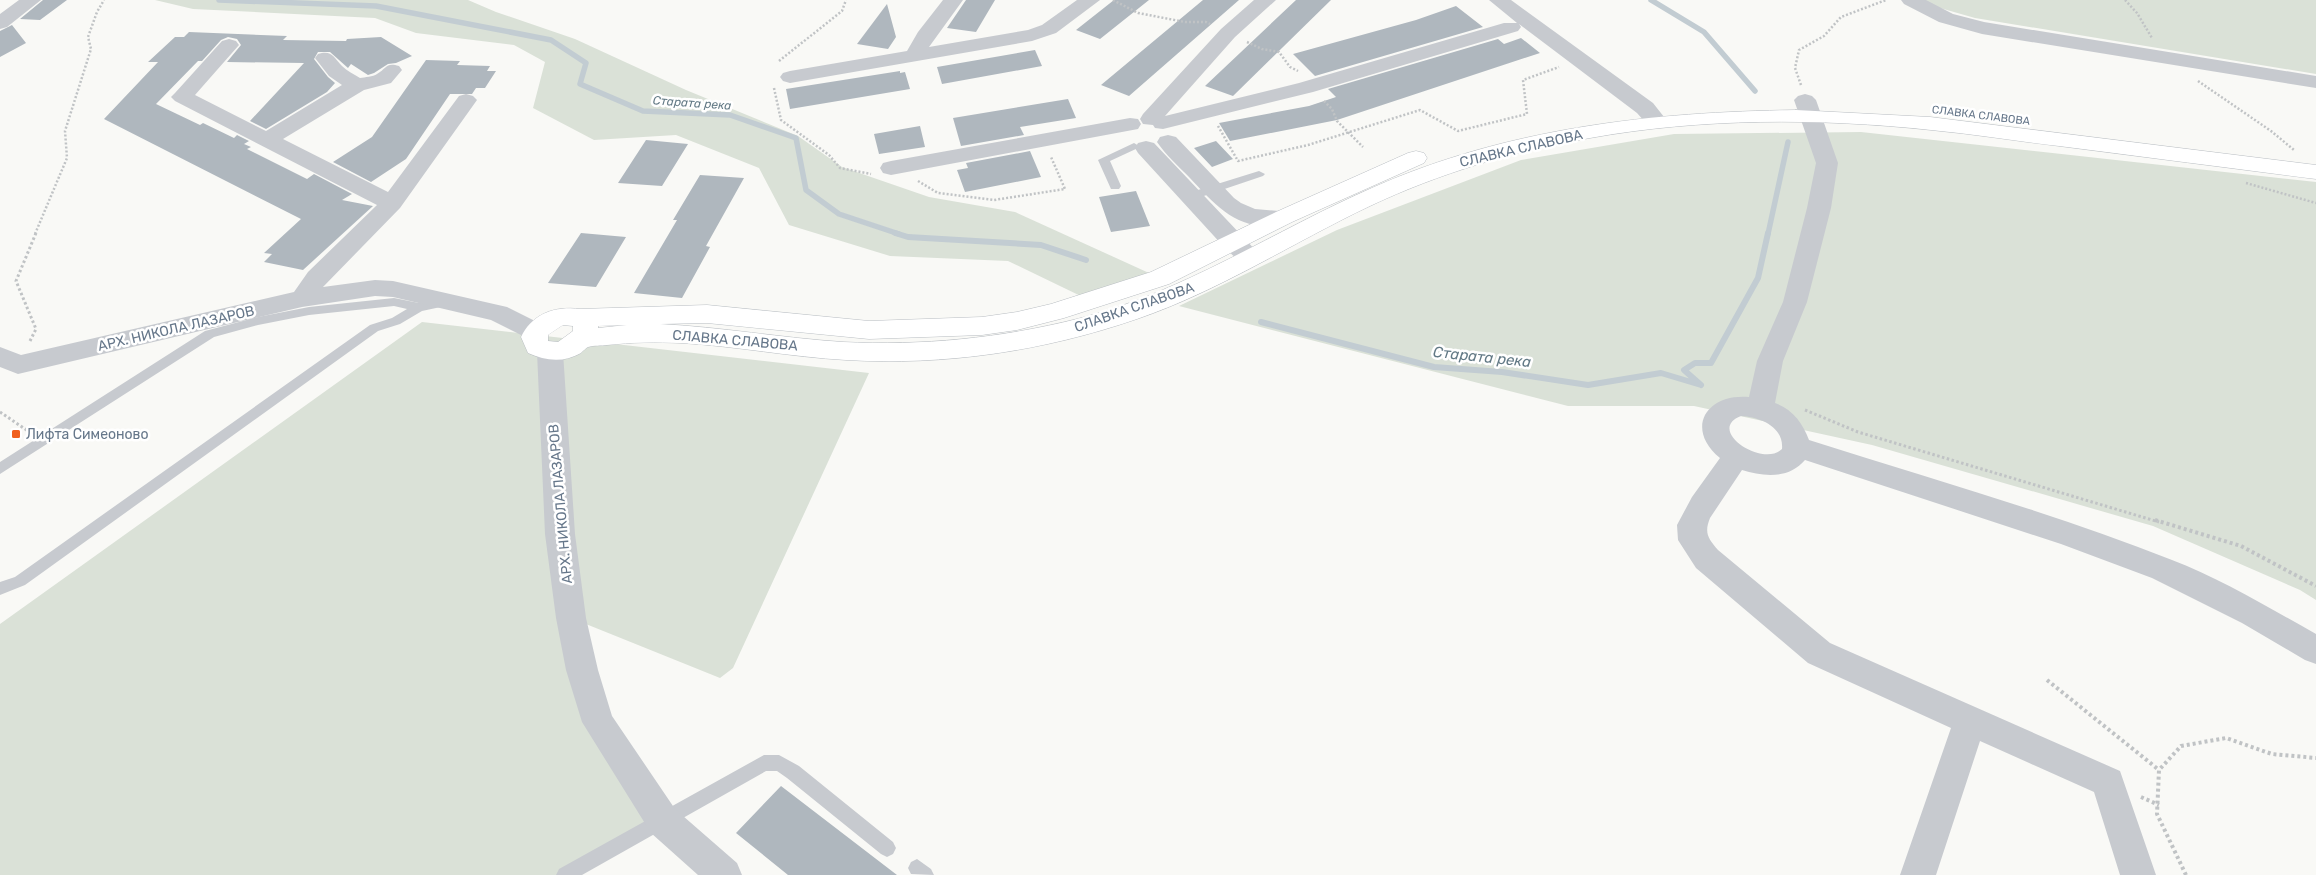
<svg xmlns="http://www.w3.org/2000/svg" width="2316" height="875" font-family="Rubik,sans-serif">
<rect width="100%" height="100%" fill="#f9f9f6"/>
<path fill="#dae1d7" d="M155 0H468L496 12 575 39 686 90 798 136 842 167 929 197 1015 212 1160 278 1091 301 1008 261 890 256 789 225 759 168 676 135 594 140 533 108 545 62 514 45 416 33 375 18 193 9Z
M1925 0H2316V74L1975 18 1933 6Z
M1861 132 2316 182V600L2300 590 2153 526 1872 445 1694 406H1568L1179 306 1337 230 1521 160 1674 134Z
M422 322 869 373 733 668 720 678 571 618 582 670 663 821 565 875H0V624Z"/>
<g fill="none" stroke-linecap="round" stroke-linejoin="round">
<path stroke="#c2ccd2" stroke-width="5.5" d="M219 0 376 6 551 40 586 63 580 84 643 111 730 115 796 138 806 190 839 214 899 234
M1651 0 1704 32 1755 91
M1768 234 1788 142"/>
<path stroke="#c2ccd2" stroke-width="6" d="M895 233 908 237 1041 245 1086 260
M1261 322 1434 367 1502 372 1588 385 1661 373 1701 385
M1701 385 1684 370 1695 363H1711L1758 278 1768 233"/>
</g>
<path fill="#afb7be" d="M43 0H67L40 20 20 19Z
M966 0H995L976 32 947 28Z
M1114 0H1149L1100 39 1076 30Z
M1203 0H1239L1129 96 1101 85Z
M1296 0H1331L1233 96 1205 86Z
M887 4 896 37 888 49 857 44Z
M1456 6 1483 27 1315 76 1293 54 1416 20Z
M12 25 26 43 0 57V31Z
M189 32 287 36 283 40 346 41 347 39 381 37 412 56 396 63 388 64 374 73 368 75 351 64 348 68 330 52H318L314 59 328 77 335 83 327 92 266 129 250 121 304 63 227 62 241 45 237 39 228 37 221 40 202 61H198L156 104 200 125 203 123 234 138 237 135 249 141 244 144 251 147 247 149 307 179 314 174 352 194 342 200 373 206 303 270 264 262 272 254 264 253 301 219 104 119 158 62H148L175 37H184Z
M1521 38 1540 53 1337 120 1230 141 1219 123 1309 106 1336 97 1328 89 1498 39 1504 44Z
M1035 50 1042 66 942 84 937 67Z
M426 60 460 61 457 65 490 66 487 71H496L485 88H476L472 94H450L406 159 371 182 333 162 372 137Z
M900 71V73L905 72 910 89 790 109 786 89Z
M1068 99 1076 118 1020 127 1024 135 961 146 953 118Z
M920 126 925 147 879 154 874 134Z
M646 140 688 144 662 186 618 183Z
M1216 141 1233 159 1212 167 1194 148Z
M1030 151 1041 177 965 192 957 170 968 168 966 163Z
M700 175 744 178 706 246 710 247 682 298 634 293 677 220H673Z
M1136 191 1150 226 1111 232 1099 197Z
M581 233 626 237 596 287 548 283Z
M781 786 897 875H788L736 833Z"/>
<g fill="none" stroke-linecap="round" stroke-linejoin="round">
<defs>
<path id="secondary" d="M1796 110 1930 117 2316 165V179C2230 168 2145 157 2059 146 2016 141 1974 134 1931 130 1819 118 1701 118 1590 138 1514 151 1440 173 1370 206 1292 243 1219 291 1137 319 1044 351 945 366 846 360 791 357 736 346 681 343 656 342 632 342 607 345 601 346 594 345 588 347 586 348 583 351 581 353 563 363 546 361 528 353L521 337C533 313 555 306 580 309L707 305 869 321 982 317 1017 312 1051 304 1151 272 1276 212 1408 153 1416 151 1424 153 1427 158 1424 163 1292 222 1169 284 1064 318 1017 330 982 335 869 339 707 323 660 324C721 327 782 338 843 342 922 346 1001 338 1077 319 1183 293 1275 230 1374 187 1508 128 1652 112 1796 110ZM563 325 573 326V331L558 342 548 341V335ZM627 325 598 328V326Z"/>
</defs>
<use href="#secondary" stroke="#b9bec3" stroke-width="1"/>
<path stroke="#c0c3c5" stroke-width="2.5" stroke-dasharray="2 2" stroke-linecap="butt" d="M1113 0 1138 13 1185 22H1206L1210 24
M2125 0 2137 13 2152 38
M1247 42 1262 49 1279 52 1290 67 1298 71
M779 61 842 11 846 0
M2198 81 2271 131 2294 150
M1801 85 1795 68 1799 50 1824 36 1841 17 1886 0
M774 88 781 120 829 155 840 168 871 174
M1324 101 1332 109 1337 121 1363 147
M1218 126 1238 161 1308 145 1420 110 1458 131 1527 114 1523 80 1559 67
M918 181 938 193 994 200 1065 189 1051 157
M2246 183 2316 203
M35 234 67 158 65 131 91 49 88 37 97 12 104 0"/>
<path stroke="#c0c3c5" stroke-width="3" stroke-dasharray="2.5 2.5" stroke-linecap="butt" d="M30 341 36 329 16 281 36 233
M1805 410 1858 432 2159 522
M0 412 28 431"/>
<path stroke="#c0c3c5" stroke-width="4" stroke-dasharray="3 3" stroke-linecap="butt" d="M2155 520 2241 546 2316 586
M2047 680 2159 770
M2141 797 2159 805
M2186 875 2157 814 2159 770 2181 746 2226 738 2272 754 2316 758"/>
<path fill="#c7cacf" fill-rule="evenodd" d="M1134 143 1139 146 1138 148 1110 161 1121 186 1119 189H1111L1098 160Z
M1259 171 1265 174 1263 176 1189 201 1183 197 1185 194Z
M394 298 419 303 446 298 452 302 450 305 422 311 400 324 378 331 25 585 0 595V582L15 577 370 325 392 318 407 309 394 306 309 315 258 325 214 337 0 474V462L205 331 258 317 309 307Z
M764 755H779L799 766 893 842 896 848 893 854 887 857 881 854 787 778 777 771H766L582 875H556L559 869Z
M917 859 931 869 934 875 911 874 908 868 911 862Z"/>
<path fill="#c7cacf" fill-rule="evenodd" d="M19 0H41L7 27 0 29V14Z
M943 0H963L929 47 1028 30 1042 25 1077 0H1100L1056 33 1032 41 790 83 783 81 780 77 783 73 790 71 907 51 918 32Z
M1254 0H1276L1235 37 1165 116 1299 83 1504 23H1517L1489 0H1511L1653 103 1668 122 1665 127C1650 130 1646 123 1637 113L1519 24 1521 27 1518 31 1313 92 1163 129 1155 128 1153 125 1143 124 1140 119 1143 114 1221 29Z
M1901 0H1926L1953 14 1984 22 2316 76V88L1982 34 1939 22 1904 4Z
M229 39 236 41 239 45 195 95 266 131 342 85 329 76 315 58 318 54C332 50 333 57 342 66 347 71 354 74 360 78 365 77 373 77 377 74 387 68 386 62 399 66L402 70 391 83 364 90 283 139 388 192 459 96 466 94 473 96 477 100 400 208 323 287 375 280 393 281 507 307 545 326 549 332 545 338 536 341 527 338 491 320 393 297 375 296 302 307 18 374 0 367V347L21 355 294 292 308 272 377 205 175 101 171 97 175 93 222 41Z
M1805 94 1812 96 1816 100 1838 163 1831 208 1807 302 1783 361 1775 403C1792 409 1803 423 1809 440 1930 479 2054 513 2172 560 2220 578 2271 609 2316 634V664L2305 660 2242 623 2152 578 2061 544 1805 460C1789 479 1764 477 1742 470L1710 518C1704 533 1708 538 1718 550L1830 643 2120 771 2156 875H2120L2094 792 1980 741 1936 875H1900L1951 728 1808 663 1696 568 1678 540 1677 525 1692 497 1720 458C1684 428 1707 393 1749 397L1757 361 1783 302 1807 208 1816 163 1794 100 1798 96ZM1741 416C1759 417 1784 426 1782 449 1763 468 1705 430 1741 416Z
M1130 118 1138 119 1141 124 1138 129 891 175 883 173 880 168 883 163 891 161Z
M1168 135 1176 137 1234 198 1241 203 1255 209 1292 212 1296 217 1292 222C1242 236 1220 210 1189 177 1178 166 1166 155 1157 142L1160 137Z
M1146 141 1154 143 1262 257 1259 263 1250 265 1241 263 1224 247 1138 153 1135 148 1138 143Z
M550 343 559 346 563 352 575 534 586 618 598 670 612 716 675 809 737 863 742 875H698L651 833 582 722 566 670 556 618 545 534 537 352 541 346Z"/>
<use href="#secondary" fill="#fff" fill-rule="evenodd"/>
</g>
<rect fill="#f06020" stroke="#fff" stroke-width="2" x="11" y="429" width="10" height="10" rx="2.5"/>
<g text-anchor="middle" stroke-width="5" stroke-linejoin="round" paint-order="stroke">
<g font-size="11" fill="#66778a" stroke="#fff">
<text transform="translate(1981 115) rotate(7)" y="4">СЛАВКА СЛАВОВА</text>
</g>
<g font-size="12" font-style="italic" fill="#627985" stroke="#fff">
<text transform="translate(692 103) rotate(4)" y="4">Старата река</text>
</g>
<g font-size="14" fill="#66778a" stroke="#fff">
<text transform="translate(1521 148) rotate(-13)" y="5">СЛАВКА СЛАВОВА</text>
<text transform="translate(1134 307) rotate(-19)" y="5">СЛАВКА СЛАВОВА</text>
<text transform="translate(176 328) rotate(-13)" y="5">АРХ. НИКОЛА ЛАЗАРОВ</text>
<text transform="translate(735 340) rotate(5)" y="5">СЛАВКА СЛАВОВА</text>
<text transform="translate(560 504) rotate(-95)" y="5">АРХ. НИКОЛА ЛАЗАРОВ</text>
</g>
<g font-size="14" fill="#66778a" stroke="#fff" text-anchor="start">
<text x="26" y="439">Лифта Симеоново</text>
</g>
<g font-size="15" font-style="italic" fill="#627985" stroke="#fff">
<text transform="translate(1482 357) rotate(6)" y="5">Старата река</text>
</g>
</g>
</svg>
